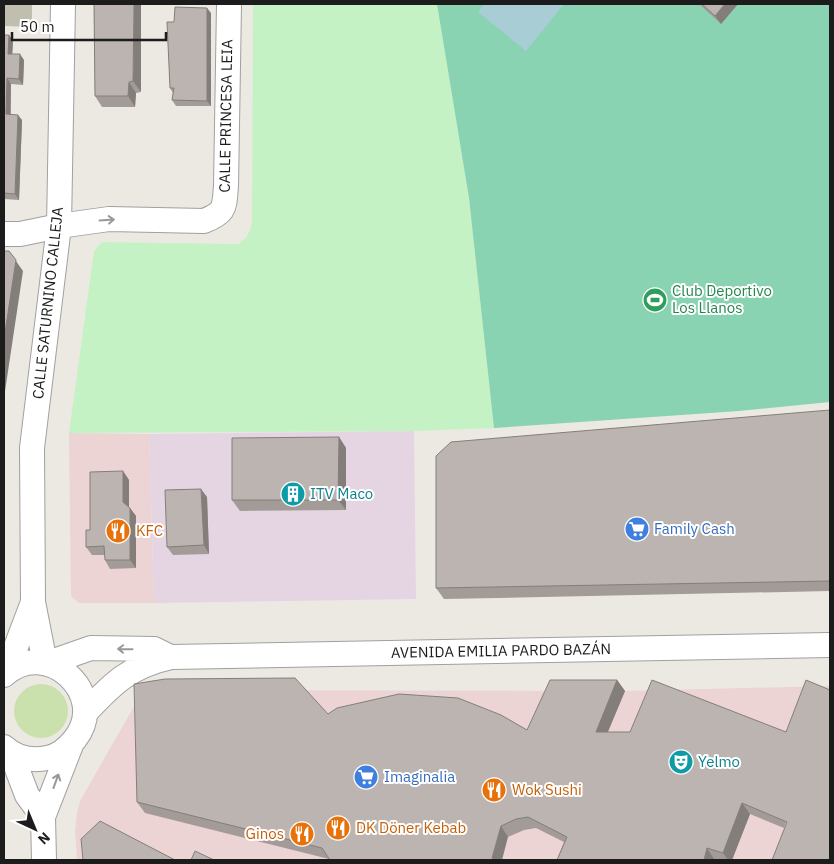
<svg xmlns="http://www.w3.org/2000/svg" width="834" height="864" font-family="'IBM Plex Sans',sans-serif">
<rect width="100%" height="100%" fill="#ece9e3"/>
<path fill="#ecd3d4" d="M69 433 149 434 154 603H79L71 596Z
M830 686V860H77L75 831 77 813 80 801 141 694 172 690 625 691Z"/>
<path fill="#e5d5e3" d="M414 431 416 599 154 603 149 434Z"/>
<path fill="#c0bfaf" d="M4 4H32V27L4 26Z"/>
<path fill="#cae1ae" d="M14 711a27 27 0 1 1 54 0a27 27 0 1 1-54 0Z"/>
<path fill="#c4f2c5" d="M253 4H437L469 198 494 428 414 431 69 433 94 251 102 242 238 244C247 239 250 232 252 222Z"/>
<path fill="#89d3b3" d="M437 4H830V402L739 411 494 428 469 198Z"/>
<path fill="#a8cdd5" d="M484 4H564L526 51 478 12Z"/>
<g fill="none" stroke-linecap="round" stroke-linejoin="round">
<defs>
<path id="minor" d="M4 234H20L59 226 109 219 204 221C226 212 224 208 226 186L229 4
M45 663 33 602 32 448 59 226 63 4
M48 663 91 648 154 649 170 657
M4 670 14 652 33 602
M4 675C46 636 110 694 75 739 68 748 58 756 47 758 32 761 16 758 4 747
M85 713C113 683 130 666 171 657L830 645
M11 753 27 795 43 817
M44 860 43 817 71 745"/>
</defs>
<use href="#minor" stroke="#a0a0a0" stroke-width="26"/>
<use href="#minor" stroke="#fff" stroke-width="24"/>
</g>
<path fill="#a29b97" d="M94 4 141 92 136 93 135 107H102L95 96Z
M699 4H738L721 24Z
M211 13V106H176L172 100 173 93 170 88 174 22Z
M4 35H9L13 41 12 54 24 60 23 85 11 84V115L22 120 19 200 4 199Z
M830 410V591L444 599 436 588Z
M339 437 346 448V510L240 511 232 500Z
M123 471 129 480V507L136 516V568L110 569 105 560V555H92L86 547 90 530Z
M207 497 209 554 173 555 167 547Z
M617 680 625 691 608 732H786L830 690 784 828 750 814 732 860H719L714 859V860H557L564 842 536 828 524 830 508 837 329 859 145 813 137 802 328 714 527 730Z"/>
<path fill="#847e7b" d="M134 4H141V92L133 81Z
M725 4H738L721 24 715 16Z
M207 8 211 13V106L207 101Z
M9 35 13 41 12 60 8 54Z
M20 54 24 60 23 85 19 79Z
M7 78 11 84 10 120 6 114Z
M129 82 136 93 135 107 128 96Z
M18 115 22 120 19 200 15 194Z
M9 251 23 271 4 398V339Z
M339 437 346 448V510L338 500Z
M123 471 129 480V510L123 502Z
M201 489 207 497 209 554 204 545Z
M130 508 136 516V568L130 560Z
M617 680 625 691 603 743 596 732Z
M742 803 750 814 732 860H728L723 853Z
M501 826 508 837 502 860H494L492 858Z
M707 848 714 859V860H704Z"/>
<path fill="#bcb4b0" stroke="#847e7b" d="M94 4H134L133 81 129 82 128 96H95Z
M702 4H725L715 16Z
M175 7 207 8V101L172 100 174 88H170L167 22H174Z
M4 35H9L8 54H20L19 79 7 78 6 114 18 115 15 194 4 193Z
M4 251H9L16 260 4 339Z
M830 410V581L436 588V456L451 442Z
M339 437 338 500H232V438Z
M123 471V502L130 508V560H105L104 546 86 547V530H90V472Z
M201 489 204 545 167 547 165 490Z
M295 678 328 714 337 708 399 694 458 698 501 715 527 730 550 680H617L596 732H630L652 680 786 732 806 680 830 690V860H772L787 822 742 803 723 853 707 848 704 860H557L567 837 528 817 516 819 501 826 492 858 495 860H330L322 848 137 802 134 684 165 679Z
M100 821 175 860H83L81 839Z
M195 851 214 860H191Z"/>
<defs><path id="oneway-shaft" d="M-6 0H5M1.5-3L5.5 0L1.5 3" fill="none" stroke-width="1.6" stroke-linecap="round" stroke-linejoin="round" transform="scale(1.25)"/></defs>
<g stroke="#999">
<use href="#oneway-shaft" transform="translate(107 220) rotate(-4)"/>
<use href="#oneway-shaft" transform="translate(125 649) rotate(-179)"/>
<use href="#oneway-shaft" transform="translate(56 781) rotate(-70)"/>
</g>
<defs>
<symbol id="stadium-disc" viewBox="-11 -11 22 22"><circle r="9.5" fill="#2e9e5b" stroke="#fff"/><path d="M0-5a6.5 5 0 1 0 0 10a6.5 5 0 1 0 0-10ZM-3.5-1.8h7v3.6h-7Z" fill="#fff"/></symbol>
<symbol id="building-disc" viewBox="-11 -11 22 22"><circle r="9.5" fill="#0f9aa8" stroke="#fff"/><path d="M-4-6H4V6H1V3H-1V6H-4ZM-2.5-4.3h1.7v1.8h-1.7ZM.8-4.3h1.7v1.8H.8ZM-2.5-1h1.7V.8h-1.7ZM.8-1h1.7V.8H.8Z" fill="#fff"/></symbol>
<symbol id="supermarket-disc" viewBox="-11 -11 22 22"><circle r="9.5" fill="#3f7fe0" stroke="#fff"/><path d="M-6-5.5h2.5l.6 2H6L4.5 2H-2.5L-4.4-4H-6ZM-1.5 3.2a1.3 1.3 0 1 0 .1 0ZM3 3.2a1.3 1.3 0 1 0 .1 0Z" fill="#fff"/></symbol>
<symbol id="restaurant-disc" viewBox="-11 -11 22 22"><circle r="9.5" fill="#e8710a" stroke="#fff"/><path d="M-5-6h1v4h1v-4h1v4h1v-4h1v5L-1.5 .5V6h-2V.5L-5-1ZM5-6V6H3V1.5H1.5Q1.5-4 5-6Z" fill="#fff"/></symbol>
<symbol id="theatre-disc" viewBox="-11 -11 22 22"><circle r="9.5" fill="#0f9aa8" stroke="#fff"/><path d="M-5-5.5Q0-4 5-5.5V0Q5 5 0 6Q-5 5-5 0ZM-3.3-2.5H-1v1.5H-3.3ZM1-2.5H3.3v1.5H1ZM-2.8 1Q0 5.5 2.8 1Z" fill="#fff"/></symbol>
</defs>
<g fill-rule="evenodd">
<use href="#stadium-disc" x="641" y="286" width="28" height="28"/>
<use href="#building-disc" x="279" y="480" width="28" height="28"/>
<use href="#supermarket-disc" x="623" y="515" width="28" height="28"/>
<use href="#restaurant-disc" x="104" y="517" width="28" height="28"/>
<use href="#theatre-disc" x="667" y="748" width="28" height="28"/>
<use href="#supermarket-disc" x="352" y="763" width="28" height="28"/>
<use href="#restaurant-disc" x="480" y="776" width="28" height="28"/>
<use href="#restaurant-disc" x="324" y="814" width="28" height="28"/>
<use href="#restaurant-disc" x="288" y="820" width="28" height="28"/>
</g>
<g text-anchor="middle" stroke-width="4" stroke-linejoin="round" paint-order="stroke">
<g font-size="15" fill="#1c1c1c" stroke="#fff">
<text transform="translate(226 116) rotate(-89)" y="5">CALLE PRINCESA LEIA</text>
<text transform="translate(48 303) rotate(-84)" y="5">CALLE SATURNINO CALLEJA</text>
<text transform="translate(501 651) rotate(-1)" y="5">AVENIDA EMILIA PARDO BAZÁN</text>
</g>
<g font-size="15" fill="#27864d" stroke="#fff" text-anchor="start">
<text x="672" y="296">Club Deportivo<tspan x="672" dy="17">Los Llanos</tspan></text>
</g>
<g font-size="15" fill="#0d838f" stroke="#fff" text-anchor="start">
<text x="310" y="499">ITV Maco</text>
<text x="698" y="767">Yelmo</text>
</g>
<g font-size="15" fill="#366cbe" stroke="#fff" text-anchor="start">
<text x="654" y="534">Family Cash</text>
<text x="384" y="782">Imaginalia</text>
</g>
<g font-size="15" fill="#c56008" stroke="#fff" text-anchor="start">
<text x="136" y="536">KFC</text>
<text x="512" y="795">Wok Sushi</text>
<text x="356" y="833">DK Döner Kebab</text>
<text x="284" y="839" text-anchor="end">Ginos</text>
</g>
</g>
<rect width="834" height="864" fill="none" stroke="#1c1c1c" stroke-width="10"/>
<g transform="translate(35 829) rotate(136)" stroke="#ffffff" stroke-width="4" paint-order="stroke">
<path d="M0-4L9 19L0 12L-9 19Z" fill="#1c1c1c"/>
<text y="-8" font-size="14" font-weight="bold" text-anchor="middle" fill="#1c1c1c">N</text>
</g>
<path d="M12 32v8h154v-8" fill="none" stroke="#1c1c1c" stroke-width="2.5"/>
<text x="20" y="32" font-size="15" fill="#1c1c1c" stroke="#ffffff" stroke-width="4" paint-order="stroke">50 m</text>
</svg>
